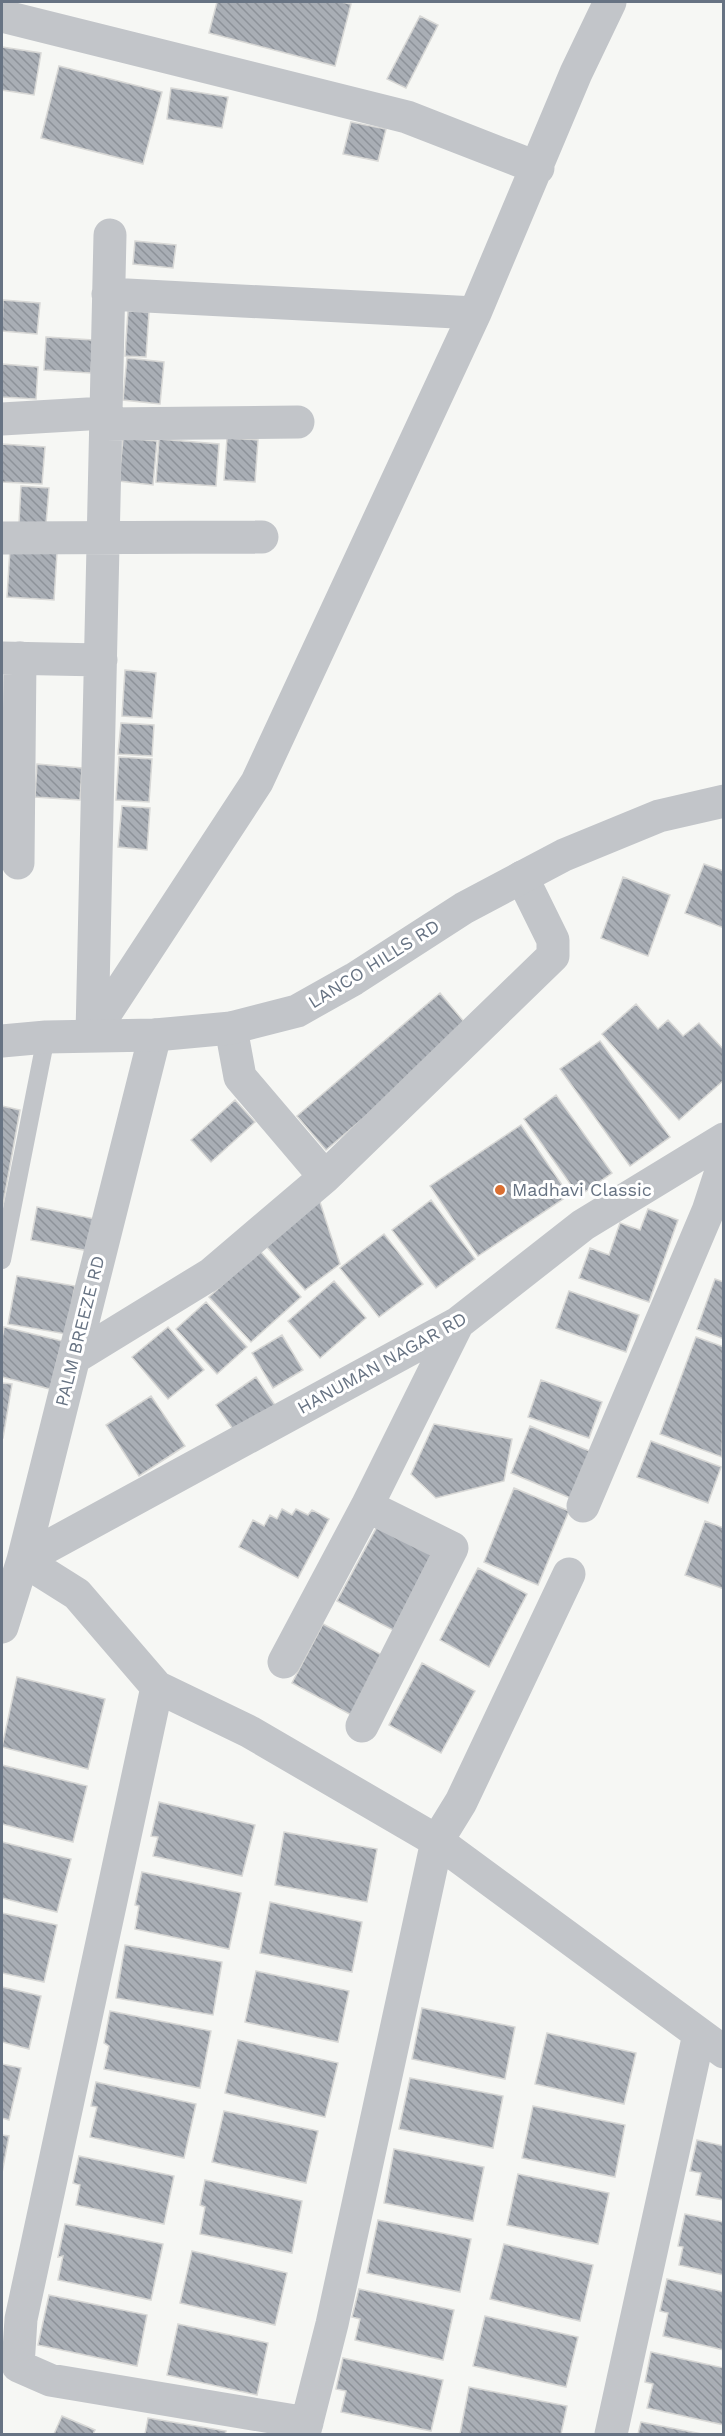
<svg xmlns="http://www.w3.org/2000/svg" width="725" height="2436" font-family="'Work Sans',sans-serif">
<defs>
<pattern id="building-back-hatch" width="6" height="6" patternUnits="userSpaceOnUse" patternTransform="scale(1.5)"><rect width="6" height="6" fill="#a9aeb5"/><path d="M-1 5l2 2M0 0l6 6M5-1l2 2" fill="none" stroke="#8d9299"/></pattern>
</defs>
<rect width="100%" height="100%" fill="#f6f7f4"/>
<path fill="url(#building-back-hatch)" stroke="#d8d8d6" stroke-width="1.5" d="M217 2H341L351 4 335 66 209 33Z
M420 16 438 25 406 88 387 79Z
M2 47 41 53 34 95 2 90Z
M59 66 162 92 143 164 41 138Z
M171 88 228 97 222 128 167 119Z
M351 122 386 129 378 161 343 154Z
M135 241 176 245 173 268 133 264Z
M3 300 40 303 37 334 2 331Z
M128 311 149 312 146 357 125 356Z
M46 337 93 340 91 373 44 370Z
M127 358 164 362 160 404 123 400Z
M2 364 38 367 36 399 2 397Z
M123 438 157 441 153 485 119 481Z
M227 438 258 440 255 482 224 480Z
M159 439 219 444 216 486 156 482Z
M2 444 45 447 42 484 2 482Z
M21 486 49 488 46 524 19 523Z
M10 549 57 552 54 600 7 597Z
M125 670 156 673 152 718 122 716Z
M121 723 154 725 152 756 118 754Z
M119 757 152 759 149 802 116 800Z
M37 764 82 768 80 800 35 797Z
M122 806 150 808 147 850 118 847Z
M704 864 724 871V928L685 913Z
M623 877 670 895 648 956 601 938Z
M440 993 469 1028 326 1150 297 1116Z
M636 1004 658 1029 668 1020 683 1036 699 1023 724 1050V1080L679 1120 602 1034Z
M600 1041 670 1137 630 1166 560 1069Z
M556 1095 612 1173 579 1196 524 1119Z
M235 1100 255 1122 211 1162 191 1140Z
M2 1106 20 1110 2 1210Z
M521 1125 569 1195 478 1256 430 1186Z
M319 1199 340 1264 305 1290 266 1246Z
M431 1200 475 1259 436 1288 392 1230Z
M37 1207 95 1219 89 1251 31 1240Z
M648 1209 678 1220 649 1302 579 1278 590 1248 609 1255 620 1223 640 1230Z
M384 1234 423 1284 379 1317 340 1268Z
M260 1251 301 1297 251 1342 209 1297Z
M17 1276 75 1286 66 1334 8 1324Z
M715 1279 724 1282V1339L697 1329Z
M334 1281 366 1318 320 1358 288 1321Z
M569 1291 639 1315 626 1352 556 1328Z
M206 1302 247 1347 217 1374 176 1329Z
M4 1327 62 1341 50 1389 2 1377V1340Z
M168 1327 204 1370 168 1399 132 1357Z
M282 1335 303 1370 273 1388 252 1353Z
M696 1337 724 1347 722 1457 660 1434Z
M256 1377 275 1405 235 1432 216 1405Z
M541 1380 602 1402 589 1438 528 1417Z
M2 1383 12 1384 3 1438H2Z
M151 1396 185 1446 139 1476 106 1425Z
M434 1424 512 1439 504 1481 436 1498 411 1474Z
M530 1426 594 1453 575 1500 511 1473Z
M651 1441 721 1467 708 1503 637 1477Z
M514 1488 569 1511 538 1585 484 1562Z
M282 1509 292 1515 296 1509 308 1515 312 1510 329 1519 298 1578 239 1547 253 1520 264 1526 270 1515 277 1519Z
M705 1521 724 1528V1589L685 1575Z
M379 1523 436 1553 395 1631 337 1601Z
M478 1568 527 1594 489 1667 440 1640Z
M323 1624 386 1657 355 1717 292 1683Z
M422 1663 475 1691 441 1753 389 1725Z
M17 1677 105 1699 88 1769 2 1747Z
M2 1765 87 1786 73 1842 2 1824Z
M159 1802 255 1825 242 1876 153 1856 158 1837 151 1836Z
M284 1832 377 1849 367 1902 275 1885Z
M2 1842 71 1859 57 1912 2 1898Z
M142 1872 241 1893 229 1949 135 1929 139 1906 135 1905Z
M270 1902 362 1922 352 1972 260 1953Z
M2 1913 57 1925 44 1982 2 1973Z
M125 1945 222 1962 213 2015 116 1998Z
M256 1971 349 1991 338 2042 245 2022Z
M2 1987 41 1996 29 2049 2 2042Z
M422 2008 515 2027 505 2079 412 2059Z
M110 2011 211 2031 200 2088 104 2069 109 2046 104 2043Z
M547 2033 636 2053 624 2104 535 2084Z
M238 2040 338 2063 325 2117 225 2093Z
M2 2064 21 2068 9 2120 2 2118Z
M410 2078 503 2096 493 2148 399 2129Z
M96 2082 196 2104 184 2158 90 2137 97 2107 91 2106Z
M533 2106 625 2125 615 2177 522 2158Z
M224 2111 318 2131 306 2183 212 2162Z
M2 2135 9 2136 2 2173Z
M697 2140 724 2146V2200L696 2195 701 2173 690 2171Z
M394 2149 484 2167 473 2221 384 2203Z
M79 2156 174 2176 164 2224 76 2205 80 2185 73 2183Z
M518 2174 609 2193 598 2244 507 2225Z
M205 2180 302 2201 292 2253 200 2234 205 2207 200 2205Z
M685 2214 724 2222V2275L679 2265 683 2247 678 2246Z
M378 2220 471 2239 460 2292 367 2273Z
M65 2224 163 2244 151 2300 58 2280 63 2256 58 2257Z
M504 2244 593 2265 580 2321 490 2299Z
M192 2251 287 2273 275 2325 180 2303Z
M667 2279 724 2292V2350L663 2336 668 2313 660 2311Z
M359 2289 454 2310 443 2360 355 2340 360 2319 352 2317Z
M49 2295 147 2315 137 2366 38 2345Z
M485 2316 578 2337 566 2387 473 2366Z
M178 2324 268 2343 257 2395 167 2375Z
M651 2352 724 2368V2425L647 2408 653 2384 645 2382Z
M343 2358 443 2380 431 2431 341 2412 346 2391 336 2389Z
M469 2387 567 2406 561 2434H460Z
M62 2416 95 2430 93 2434H54Z
M148 2418 226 2431 225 2434H145Z
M641 2422 702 2434H638Z"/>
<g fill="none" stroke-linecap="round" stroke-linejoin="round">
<path stroke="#c2c5c9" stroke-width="18" d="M2 1260 46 1037"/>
<path stroke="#c2c5c9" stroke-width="33" d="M2 16 407 117 538 168
M108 294 475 313
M2 419 105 413
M105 424 298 422
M2 538 262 537
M2 658 101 660
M18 863 20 658
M92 1034 257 782 475 313 576 73 610 2
M92 1034 110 235
M724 1139 583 1225 458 1323 23 1560 77 1594 157 1687 250 1732 437 1841 724 2052
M325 1177 553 956V940L522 877
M74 1358 211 1274 325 1177 240 1077 231 1028
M583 1506 708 1211 724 1162
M2 1627 23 1560 155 1035
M284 1662 367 1506 458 1323
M157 1687 21 2319 18 2366 50 2380 307 2423
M362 1726 452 1548 367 1506
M304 2434 332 2324 437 1841 461 1802 569 1574
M611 2434 699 2034"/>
<path stroke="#c2c5c9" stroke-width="33" d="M2 1041 46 1037 155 1035 231 1028 297 1011 354 979 464 908 564 855 659 816 724 801"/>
</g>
<circle fill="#d96e31" stroke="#fff" stroke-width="2" cx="500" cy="1190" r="6"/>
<g text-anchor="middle" stroke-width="6" stroke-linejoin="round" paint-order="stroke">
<g font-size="18" fill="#677383" stroke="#fff">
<text transform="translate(374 964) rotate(-32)" y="6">LANCO HILLS RD</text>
<text transform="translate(80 1331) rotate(-76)" y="6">PALM BREEZE RD</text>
<text transform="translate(382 1363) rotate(-29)" y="6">HANUMAN NAGAR RD</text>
</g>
<g font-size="18" fill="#677383" stroke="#fff" text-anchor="start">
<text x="512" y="1196">Madhavi Classic</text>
</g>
</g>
<rect width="725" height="2436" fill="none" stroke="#677383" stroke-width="6"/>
</svg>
